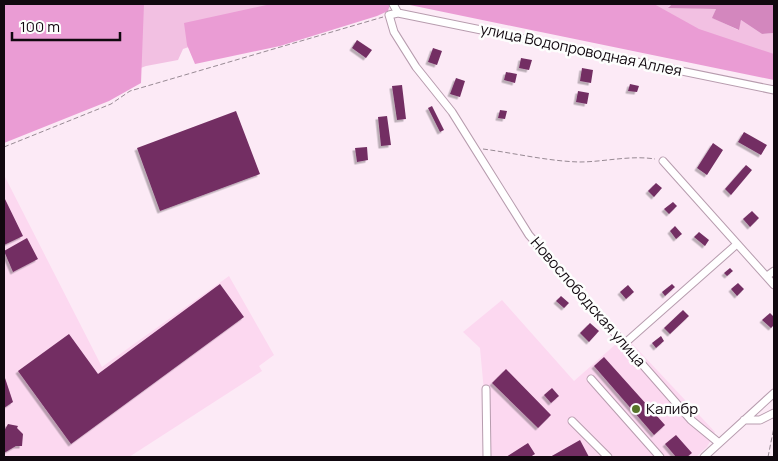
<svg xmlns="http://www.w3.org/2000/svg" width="778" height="461" font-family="Manrope,sans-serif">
<defs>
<filter id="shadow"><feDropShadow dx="-2.5" dy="2.5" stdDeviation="0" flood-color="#0004"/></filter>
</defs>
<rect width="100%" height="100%" fill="#fceaf6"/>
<path fill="#fcd8f0" d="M4 175 102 367 229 276 274 355 259 366 262 371 129 457H4Z
M502 300 574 381 625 336 715 432 707 447 696 457H490L480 348 463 332Z"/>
<path fill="#f2c0e2" d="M113 4H314L183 49 178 60 146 66 122 75Z
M634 4H672L668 7 716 9 713 18 738 30 741 20 762 34 774 33V61Z"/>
<path fill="#ea9cd4" d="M4 4H144L141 83 109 101 4 143Z
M271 4H390L388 11 377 16 280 46 195 64 187 45 184 23Z
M405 4H654L699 29 774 54V80Z"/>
<path fill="#d387be" d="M672 4H774V33L762 34 741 20 739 30 712 18 716 9 668 8Z"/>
<path fill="#732f63" filter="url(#shadow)" d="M357 40 372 50 366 58 352 48Z
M433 48 442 51 437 65 428 62Z
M521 58 532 60 529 70 519 68Z
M582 68 593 70 591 83 580 81Z
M506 72 517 74 515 83 504 80Z
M456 78 465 81 460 97 450 94Z
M630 84 639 86 637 92 628 91Z
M402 85 406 119 397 120 392 86Z
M578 91 589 93 587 104 576 102Z
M432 106 444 130 440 132 428 108Z
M500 110 507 111 505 119 498 118Z
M236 111 260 174 160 211 137 148Z
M387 116 391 145 381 146 378 117Z
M744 132 767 145 761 155 738 142Z
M713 143 723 150 707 175 697 168Z
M367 147 368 160 357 162 355 148Z
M746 165 752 170 731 195 725 189Z
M656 183 662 188 654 197 648 191Z
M4 197 23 236 4 245Z
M673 202 677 206 669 214 664 209Z
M752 211 759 218 750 227 743 219Z
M675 226 682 234 676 239 670 231Z
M699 232 709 240 705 246 694 237Z
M27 238 38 259 13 272 4 251Z
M730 268 733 271 727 276 724 273Z
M738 283 744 289 737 296 731 289Z
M220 284 244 317 71 444 18 371 69 334 98 374Z
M672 284 675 287 665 296 662 292Z
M628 285 634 292 626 299 620 292Z
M561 296 569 303 564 308 556 301Z
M683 310 689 316 670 334 664 328Z
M770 313 774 317V325L771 328 762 320Z
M590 323 599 331 589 342 580 333Z
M661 336 664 341 656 348 652 343Z
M604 357 665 425 654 435 594 366Z
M506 369 551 415 538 428 492 383Z
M4 375 13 402 4 408Z
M552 388 559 396 551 403 544 395Z
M8 424 18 426 17 428 23 434 22 446H16L4 453V431Z
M676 435 692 453 687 457H676L665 444Z
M580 440 589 457H550Z
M528 443 535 454 530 457H506Z"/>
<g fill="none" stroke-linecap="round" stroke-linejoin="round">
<defs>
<path id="minor" d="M393 4 398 13
M663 161 774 285
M767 276 774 271
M624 344 737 244
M591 379 660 457
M486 389 487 457
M744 420H760L774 413
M572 421 608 457
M719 443 691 420 529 235 452 112 416 67 394 32 389 15 398 13 774 90
M704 457 774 393"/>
</defs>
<use href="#minor" stroke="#b79cae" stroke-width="9"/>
<path stroke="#988a94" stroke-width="1" stroke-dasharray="5 2.5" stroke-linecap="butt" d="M4 147 111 104 130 91 383 17
M483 149C514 153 547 161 579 162 604 162 630 155 655 159
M768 457 774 427"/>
<use href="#minor" stroke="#fff" stroke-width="7"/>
</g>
<circle fill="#567328" stroke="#fdfefd" stroke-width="2" cx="636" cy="409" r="5"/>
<g text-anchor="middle" stroke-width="5" stroke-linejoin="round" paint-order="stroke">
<g font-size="15" fill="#11080f" stroke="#fdfefd">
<text transform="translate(581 50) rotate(12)" y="5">улица Водопроводная Аллея</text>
<text transform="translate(588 302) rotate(49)" y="5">Новослободская улица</text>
</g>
<g font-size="15" fill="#11080f" stroke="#fdfefd" text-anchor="start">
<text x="646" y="414">Калибр</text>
</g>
</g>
<rect width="778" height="461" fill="none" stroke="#11080f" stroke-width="10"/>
<path d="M12 32v8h108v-8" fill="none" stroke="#11080f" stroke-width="2.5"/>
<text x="20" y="32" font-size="15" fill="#11080f" stroke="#fdfefd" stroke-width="4" paint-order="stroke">100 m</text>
</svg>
